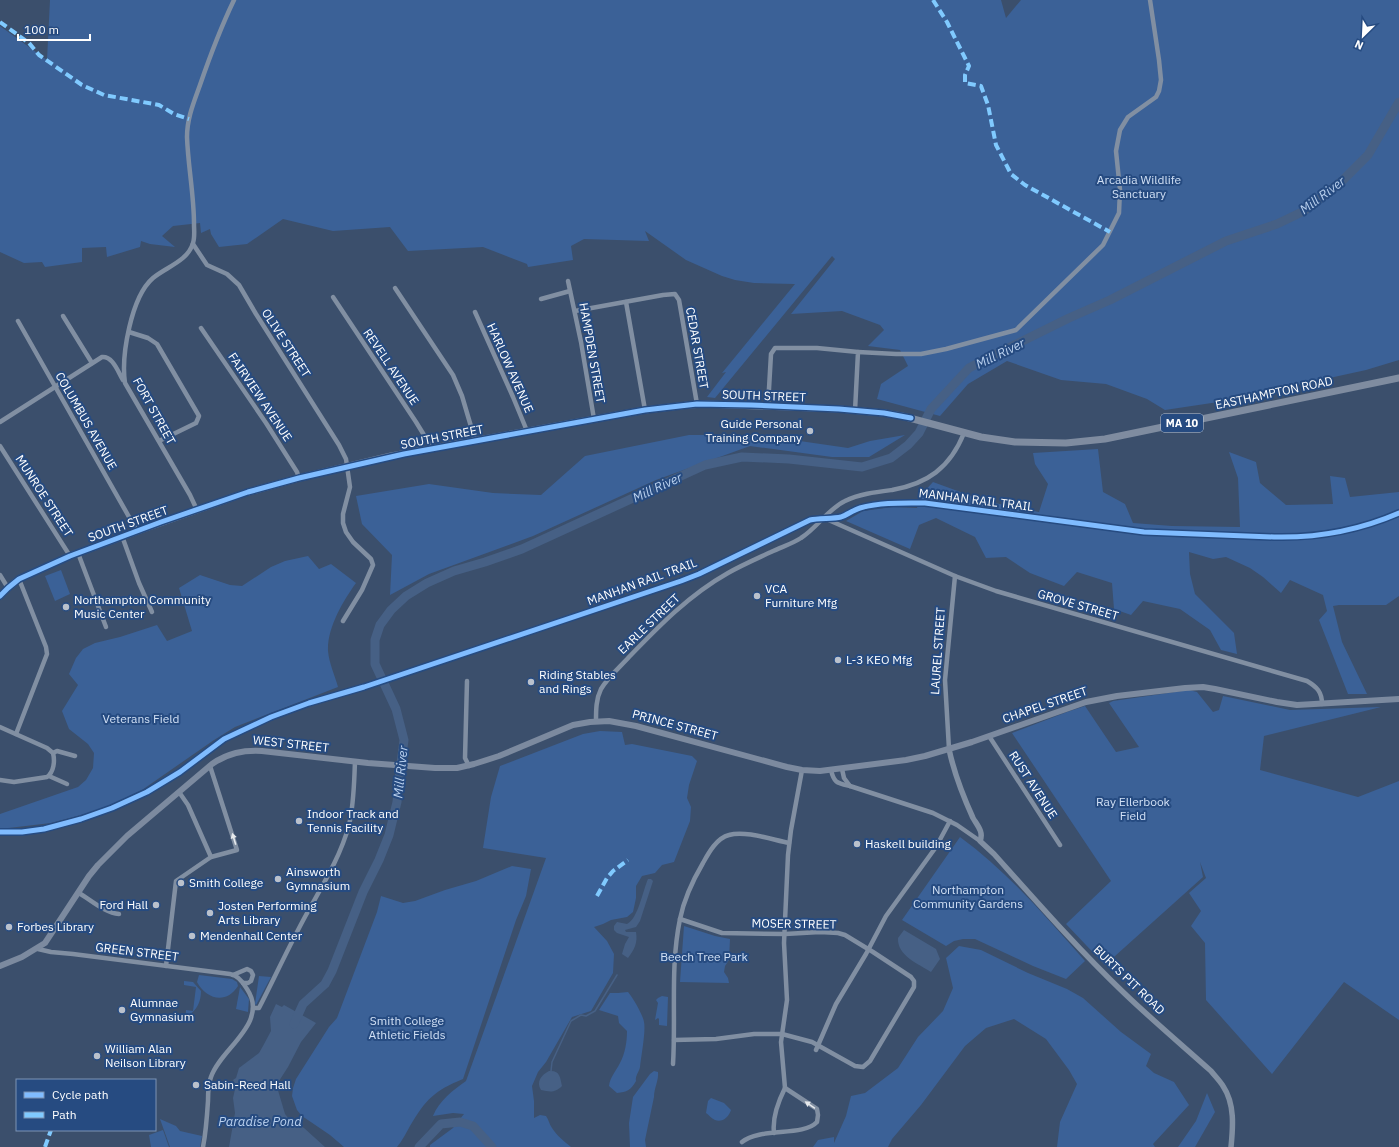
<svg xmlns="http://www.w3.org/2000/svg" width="1399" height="1147" font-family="'IBM Plex Sans',sans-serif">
<rect width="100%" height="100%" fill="#3b4f6c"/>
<g fill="#3b6197">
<path d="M50,0H1001L1006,18L1021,0H1399V360L1366,370L1225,401L1165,410L1147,399L1106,384L1061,380L1007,361L968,384L940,416L877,399L881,384L908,366L900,350L868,346L884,330L880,325L842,311L791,314L835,259L832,256L715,398L707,397L726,372L722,373L795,284L754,283L735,280L722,276L686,260L645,231L649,241L584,239L571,246L573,260L528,267L527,264L483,247L408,251L390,227L333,231L283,219L247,244L219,247L211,234L210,229L201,233L200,223L173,226L162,236L175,247L150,244L141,241L140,247L107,257L106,247L82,248V262L45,267L42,262L24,263L0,252V26L47,60Z"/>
<path d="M689,435H758L848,448L870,441L905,435L869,457H832L750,446L656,480L533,536L429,574L390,595L392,555L362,524L356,496L429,484L493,493L541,495L585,456Z"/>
<path d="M1098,449L1103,492L1125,504L1133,523L1172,526L1240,527L1238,478L1229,452L1256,462L1260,483L1286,505L1333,504L1330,476L1345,478L1350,497L1399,492V596L1386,605H1339L1333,606L1342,642L1367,694H1348L1319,620L1327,611L1323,595L1290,580L1281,593L1263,577L1250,568L1226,557L1213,559L1189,552L1190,574L1195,594L1234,633L1237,654L1221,650L1210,630L1180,609L1143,601L1131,615L1114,609L1112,583L1077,572L1064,586L1030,573L1006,557L986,558L975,537L936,518L919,525L910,549L846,521L863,511L893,507L917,508L920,496L933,482L985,501L1039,512L1048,484L1035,464L1033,453Z"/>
<path d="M308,556L319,569L331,564L356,583C343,601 327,628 328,651C329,663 335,676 338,687L235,727L214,740L142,790L113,804L96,811L51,823L0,829V814L78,787L86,780L93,768L94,753L88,744L69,729L62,711L78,685L69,674L76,658L83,649L95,643L120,637L157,625L167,641L192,631L179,588L200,575L230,585L242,586L271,567L285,561Z"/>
<path d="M61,570L70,594L55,601L45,576Z"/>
<path d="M1189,690L1197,692L1213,712L1219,710L1223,696L1290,710L1381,707L1264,736L1260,770L1358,797L1399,781V1020L1344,982L1272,1074L1206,1000L1205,943L1191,926L1201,911L1189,893L1206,878L1200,862L1203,877L1105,965L1066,924L1111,881L1012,733L1067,712L1085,706L1116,752L1139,747L1109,703L1113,701Z"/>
<path d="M600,731L622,732L625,745L632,744L692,756L697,761L689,785L687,798L691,807L690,821L674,862L662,865L655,873L642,876L636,886V898L633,912L627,917L611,920L603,924L594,927L607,941L614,954L613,973L591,1011L572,1017L546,1062L538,1072L532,1086L534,1101V1118L540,1115L546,1116C549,1120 549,1124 552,1128C557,1136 564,1141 571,1147H430V1145L453,1128L464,1114L453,1113L433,1116C439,1101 453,1090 466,1081L546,858L483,848L491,797L500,766L583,734Z"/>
<path d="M960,837C1008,872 1046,917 1085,961L1066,979L1033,966L975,939H963L954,941L946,946L902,920Z"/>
<path d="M512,866L531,869L526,896L516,920L463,1079C434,1091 426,1099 410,1126C406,1133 402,1141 397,1147H344L330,1135L302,1116L297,1110L292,1096L293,1088L296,1079L329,1027L337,1018L377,912L381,896L403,903L415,901L445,890L476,881Z"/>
<path d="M684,926L715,936L730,939L729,960L725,966L724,972L728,978L729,983L680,982Z"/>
<path d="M959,946L981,950L1028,973L1067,989L1083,998L1121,1032L1151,1054L1146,1066L1154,1073L1174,1082L1189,1105L1153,1144L1155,1147H1057L1060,1122L1077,1084L1069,1070L1046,1039L1014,1019L986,1028L965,1046L921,1105L892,1139L888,1147H813L818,1140L834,1137V1143L846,1116L851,1096L865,1093L898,1068L918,1037L943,1011L953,988L946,958Z"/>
<path d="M199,975L232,979L237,982L238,986C226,1005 206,999 197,982Z"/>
<path d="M259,976L271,977L256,1005L255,1004Z"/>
<path d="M184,981L193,982L201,991C201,1001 197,1011 188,1015H186V1010L193,1011L196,987L184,985Z"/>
<path d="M240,987L249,999L248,1012L236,1009Z"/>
<path d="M628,992C633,998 643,1015 644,1022C646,1031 641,1057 640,1067C639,1072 635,1076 636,1081C631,1090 627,1092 617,1093L609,1086C610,1077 616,1071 620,1063C625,1054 627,1042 627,1031L619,1023L618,1016L599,1010L610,993H618Z"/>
<path d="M662,996L668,997L667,1026L659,1025V1019L658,1018L655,1020L658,1003L656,1000L658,998Z"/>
<path d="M654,1071L658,1072C659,1080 654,1088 654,1097L645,1140L646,1147H630L629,1123L633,1097L650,1074Z"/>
<path d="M1207,1093L1215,1112L1195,1147H1178L1196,1121Z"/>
<path d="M711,1098L724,1103L731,1110C729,1117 722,1123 715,1120C712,1119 709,1115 706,1113L708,1101Z"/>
<path d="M160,1119L176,1126L180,1131L202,1136L200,1147H170Z"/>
<path d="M163,1130L169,1147H151L149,1135Z"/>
</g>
<g fill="#466085">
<path d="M648,879H651L653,881L640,921L636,927L625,930L626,932H636C638,943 634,950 628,958L622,954L625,944L629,937L617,933L614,930V926L617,922L627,924C638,919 643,890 648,879Z"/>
<path d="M904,930L936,949L940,959L931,972C919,964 897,956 898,938Z"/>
<path d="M276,1004L282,1007L284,1005L316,1023L301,1042L288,1067L279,1081L277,1087L285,1114L290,1120L304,1128L325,1147H229L235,1113L233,1098L236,1085L233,1080L236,1078L239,1068L259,1053L263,1046L271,1031L270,1017Z"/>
<path d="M549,1071C560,1070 560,1077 562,1086C555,1093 550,1092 541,1090C536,1082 541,1075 549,1071Z"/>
</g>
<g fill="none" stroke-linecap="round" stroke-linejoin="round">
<path stroke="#466085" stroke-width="1.5" d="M551,1071L552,1062L571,1021L581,1015L586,1016L595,1011L617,975"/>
<g stroke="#466085" stroke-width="9">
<path d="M294,1024L303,1004L325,984L332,971L363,892L379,860L389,835L397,802L399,779L404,740L396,709L375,664V640L380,625L391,610L406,596L427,583L454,571L485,562L522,549L705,465L742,457L789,459L862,467L891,458L908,445L919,433L931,409L969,368L992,356L1069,318L1110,300L1226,241L1277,224L1304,211L1343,180L1368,155L1399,102"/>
<path d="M419,1147L441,1124L460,1122L473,1126L492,1147"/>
</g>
<g stroke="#818fa2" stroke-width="4.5">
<path d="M193,244L207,265L227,274L239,285L256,314L339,445L346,459L350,487L343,514V523L346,532L353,542L371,559L373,565L362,590L343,621"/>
<path d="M568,281L581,342L594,419"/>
<path d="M395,288L453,375L462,396L475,440"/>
<path d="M333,297L416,422L432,448"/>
<path d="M541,299L570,291"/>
<path d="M626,302L645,410"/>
<path d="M575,311L663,295L675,294L679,300L697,404"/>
<path d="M475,312L513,397L527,431"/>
<path d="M63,316L92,363"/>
<path d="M18,321L137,531"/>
<path d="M201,328L266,423L297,472L299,478"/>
<path d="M129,332L148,338L157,344L199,416L196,423L159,441"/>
<path d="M858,352L896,354H921L946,349L1016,330L1103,245L1119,213L1120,190L1116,151L1120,130L1128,117L1156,97L1159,91L1161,80L1159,60L1150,0"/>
<path d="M768,406L771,354L775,348H817L858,352L855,411"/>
<path d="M0,422L102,357C113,356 118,372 123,380"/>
<path d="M0,446L70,556"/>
<path d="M197,510L190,495L125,383C121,356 131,297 153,278C166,267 188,261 193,243C195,237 194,230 194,224C194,195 188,166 187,137C187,118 194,102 200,85C210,56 221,27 234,0"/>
<path d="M824,518L955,576L996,591L1307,681C1317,687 1322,692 1322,704"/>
<path d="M122,536L139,583L152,612"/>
<path d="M78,553L106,627"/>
<path d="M0,575L8,588"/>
<path d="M467,681L465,758L469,766"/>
<path d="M596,721C596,710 596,699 601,689C608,677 620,667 629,657C659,626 689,595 728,573C742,565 756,559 771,552C781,547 792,544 801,538C817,528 828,509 845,501C859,494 876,492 892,490C927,484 950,468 964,433"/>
<path d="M0,727L47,748L53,753L57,751L75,756"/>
<path d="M16,734L47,654L46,647L19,579"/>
<path d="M989,736L1060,845"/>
<path d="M949,749L945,680L955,576"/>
<path d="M842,769L844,778L850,786"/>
<path d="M831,770C834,783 837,783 850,786L933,813L957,825L980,841"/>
<path d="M49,776L67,784"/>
<path d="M0,780L14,782L47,777C54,772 55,761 53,753"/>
<path d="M179,792L188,805L211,857"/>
<path d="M79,893C91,900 105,913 119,914"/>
<path d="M38,949L51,952L73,954L230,974C238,975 243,982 247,989C270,1023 220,1049 211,1077C208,1084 208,1093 208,1101C207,1117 206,1132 203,1147"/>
<path d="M166,966L176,881L211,857L237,850L210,766"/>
<path d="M233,975L247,969L251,971L253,975L251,981L248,983H243"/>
<path d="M253,1008H259C275,977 289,946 306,915C322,886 340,858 349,825C354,804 354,783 355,762"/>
<path d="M674,1040L716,1039L754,1034H782L812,1042L855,1066L863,1067L870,1061L914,987V981L911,977L873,952L845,935L838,933L820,932L785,934L722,933L680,919"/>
<path d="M816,1050L836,1004L866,954L886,916L936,847L950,821"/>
<path d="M673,1064C676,1016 670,967 680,919C684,899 693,880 703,863C709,852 717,838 729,835C745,830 773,840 789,843"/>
<path d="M785,1088L781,1042L787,1000L784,943L788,855L791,830L802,770"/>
<path d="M742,1142C760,1127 803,1137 817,1122L818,1115L817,1109L785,1088C778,1102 772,1117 774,1133"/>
</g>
<path stroke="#818fa2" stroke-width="5.5" d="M949,749C954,773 963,796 973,818C977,825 984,832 980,841L994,854C1036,901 1078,949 1123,992C1151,1019 1182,1045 1211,1071C1215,1076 1220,1081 1223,1086C1235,1104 1233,1127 1231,1147"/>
<path stroke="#7c8a9f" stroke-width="6" d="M0,966L22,957L45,943L89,876L98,865L127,836L212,764C228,753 243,750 262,751L368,763L435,768H457L474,764L499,756L573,725L590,722L609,721L636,726L787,767L802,770L820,771L906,760L925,756L972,742L1086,702L1117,696L1185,688L1203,687L1215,689L1277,702L1297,705L1399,699"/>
<path stroke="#7f8ca0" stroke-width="7" d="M0,596L8,588L19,579L70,556L143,529L245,493L299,478L391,456L461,443L645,410L688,405L706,404L839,409L884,413L902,416L981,437L1015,442L1066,443L1105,439L1399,378"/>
<g stroke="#80caff" stroke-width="4" stroke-dasharray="8 4" stroke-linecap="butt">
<path d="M933,0L947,22L969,66L965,75V83L981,86L988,105L996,145L1011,174L1025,185L1110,232"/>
<path d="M0,22L29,43L39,55L82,85L104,95L159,105L174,114L189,119"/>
<path d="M597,896L607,878L613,871L628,860"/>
<path d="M45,1147L51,1130"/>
</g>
<defs>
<g id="cycleway">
<path d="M0,596L8,588L19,579L70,556L161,522L248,492L299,478L404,454L645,410L697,404L751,405L839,409L884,413L911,418"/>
<path d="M0,832H22L44,829L81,819L112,808L147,792L180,772L224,739L271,717L309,703L364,687L681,581L699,574L810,520C819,518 833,519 841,517C847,515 853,510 860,508C881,502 903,503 925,503L1144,532L1274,537C1316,538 1360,530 1399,513"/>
</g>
</defs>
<use href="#cycleway" stroke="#264b81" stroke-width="8"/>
<use href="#cycleway" stroke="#80bcff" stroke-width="5"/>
</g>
<defs><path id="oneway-solid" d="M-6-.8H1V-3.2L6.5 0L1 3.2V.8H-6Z"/></defs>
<g fill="#e6e9ec">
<use href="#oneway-solid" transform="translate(234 839) rotate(-107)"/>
<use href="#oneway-solid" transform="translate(810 1105) rotate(-146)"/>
</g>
<g fill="#bac1cc" stroke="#264b81" stroke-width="1.5">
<circle cx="810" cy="431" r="4"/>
<circle cx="757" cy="596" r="4"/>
<circle cx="66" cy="607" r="4"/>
<circle cx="838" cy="660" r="4"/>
<circle cx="531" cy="682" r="4"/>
<circle cx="299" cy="821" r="4"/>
<circle cx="857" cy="844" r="4"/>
<circle cx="278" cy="879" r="4"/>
<circle cx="181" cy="883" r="4"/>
<circle cx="156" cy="905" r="4"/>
<circle cx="210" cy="913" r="4"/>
<circle cx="9" cy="927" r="4"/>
<circle cx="192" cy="936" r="4"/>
<circle cx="122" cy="1010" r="4"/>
<circle cx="97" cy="1056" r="4"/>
<circle cx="196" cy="1085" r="4"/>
</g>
<g text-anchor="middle" stroke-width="4" stroke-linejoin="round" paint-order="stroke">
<rect fill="#264b81" stroke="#bec9d9" stroke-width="1" x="1161" y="414" width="42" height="18" rx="3"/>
<g font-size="11" font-weight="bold" fill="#fff">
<text x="1182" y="427">MA 10</text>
</g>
<g font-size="12" fill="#d1e0f5" stroke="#264b81">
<text x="1139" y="184">Arcadia Wildlife<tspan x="1139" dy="14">Sanctuary</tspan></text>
<text x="141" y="723">Veterans Field</text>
<text x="1133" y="806">Ray Ellerbook<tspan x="1133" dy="14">Field</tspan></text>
<text x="968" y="894">Northampton<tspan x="968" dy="14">Community Gardens</tspan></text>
<text x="704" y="961">Beech Tree Park</text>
<text x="407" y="1025">Smith College<tspan x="407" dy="14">Athletic Fields</tspan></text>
</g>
<g font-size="12" fill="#fff" stroke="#264b81">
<text transform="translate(286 343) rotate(57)" y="4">OLIVE STREET</text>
<text transform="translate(697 348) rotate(80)" y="4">CEDAR STREET</text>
<text transform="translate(592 353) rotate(80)" y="4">HAMPDEN STREET</text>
<text transform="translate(391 367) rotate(56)" y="4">REVELL AVENUE</text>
<text transform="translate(510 368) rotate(66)" y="4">HARLOW AVENUE</text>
<text transform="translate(1274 393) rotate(-12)" y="4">EASTHAMPTON ROAD</text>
<text transform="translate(764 396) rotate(2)" y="4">SOUTH STREET</text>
<text transform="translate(260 397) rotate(56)" y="4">FAIRVIEW AVENUE</text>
<text transform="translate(154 411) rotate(61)" y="4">FORT STREET</text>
<text transform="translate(86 421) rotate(60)" y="4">COLUMBUS AVENUE</text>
<text transform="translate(442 437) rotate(-11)" y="4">SOUTH STREET</text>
<text transform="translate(44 496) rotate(57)" y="4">MUNROE STREET</text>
<text transform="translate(976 500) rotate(7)" y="4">MANHAN RAIL TRAIL</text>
<text transform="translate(128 524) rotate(-20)" y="4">SOUTH STREET</text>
<text transform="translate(642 582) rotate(-20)" y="4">MANHAN RAIL TRAIL</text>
<text transform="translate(1078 605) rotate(16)" y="4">GROVE STREET</text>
<text transform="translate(649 624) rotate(-44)" y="4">EARLE STREET</text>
<text transform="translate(938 651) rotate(-86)" y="4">LAUREL STREET</text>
<text transform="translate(1045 705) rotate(-19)" y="4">CHAPEL STREET</text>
<text transform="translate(675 725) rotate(15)" y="4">PRINCE STREET</text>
<text transform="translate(291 744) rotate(6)" y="4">WEST STREET</text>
<text transform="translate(1033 785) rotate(57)" y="4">RUST AVENUE</text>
<text transform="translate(794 924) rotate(1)" y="4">MOSER STREET</text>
<text transform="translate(137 952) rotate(7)" y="4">GREEN STREET</text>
<text transform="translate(1129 980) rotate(44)" y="4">BURTS PIT ROAD</text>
</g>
<g font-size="12" fill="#fff" stroke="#264b81" text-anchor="start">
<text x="802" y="428" text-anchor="end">Guide Personal<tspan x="802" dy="14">Training Company</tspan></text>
<text x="765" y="593">VCA<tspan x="765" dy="14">Furniture Mfg</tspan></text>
<text x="74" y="604">Northampton Community<tspan x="74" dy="14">Music Center</tspan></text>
<text x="846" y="664">L-3 KEO Mfg</text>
<text x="539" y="679">Riding Stables<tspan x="539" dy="14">and Rings</tspan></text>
<text x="307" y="818">Indoor Track and<tspan x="307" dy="14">Tennis Facility</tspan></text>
<text x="865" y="848">Haskell building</text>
<text x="286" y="876">Ainsworth<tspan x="286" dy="14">Gymnasium</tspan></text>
<text x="189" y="887">Smith College</text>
<text x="148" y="909" text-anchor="end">Ford Hall</text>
<text x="218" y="910">Josten Performing<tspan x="218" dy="14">Arts Library</tspan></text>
<text x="17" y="931">Forbes Library</text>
<text x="200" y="940">Mendenhall Center</text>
<text x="130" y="1007">Alumnae<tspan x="130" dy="14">Gymnasium</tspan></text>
<text x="105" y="1053">William Alan<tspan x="105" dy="14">Neilson Library</tspan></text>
<text x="204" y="1089">Sabin-Reed Hall</text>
</g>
<g font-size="13" font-style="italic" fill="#b9d0ee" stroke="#264b81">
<text transform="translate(1322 195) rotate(-37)" y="5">Mill River</text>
<text transform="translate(1000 353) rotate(-26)" y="5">Mill River</text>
<text transform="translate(657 487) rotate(-25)" y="5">Mill River</text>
<text transform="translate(400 772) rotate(-84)" y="5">Mill River</text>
<text x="260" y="1126">Paradise Pond</text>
</g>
</g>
<rect x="16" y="1079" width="140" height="52" fill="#264b81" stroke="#7d93b3"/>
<rect x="24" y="1092" width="20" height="6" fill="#80bcff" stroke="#7d93b3"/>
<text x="52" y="1099" font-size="12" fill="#ffffff">Cycle path</text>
<rect x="24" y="1112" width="20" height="6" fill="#80caff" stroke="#7d93b3"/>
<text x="52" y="1119" font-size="12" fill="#ffffff">Path</text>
<g transform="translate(1363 36) rotate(204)" stroke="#264b81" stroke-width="3" paint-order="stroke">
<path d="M0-3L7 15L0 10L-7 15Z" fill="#ffffff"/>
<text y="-6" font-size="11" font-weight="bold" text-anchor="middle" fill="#ffffff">N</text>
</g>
<path d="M18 34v6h72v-6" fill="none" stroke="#ffffff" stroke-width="2"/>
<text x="24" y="34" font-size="12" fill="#ffffff" stroke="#264b81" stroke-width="3" paint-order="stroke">100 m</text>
</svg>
